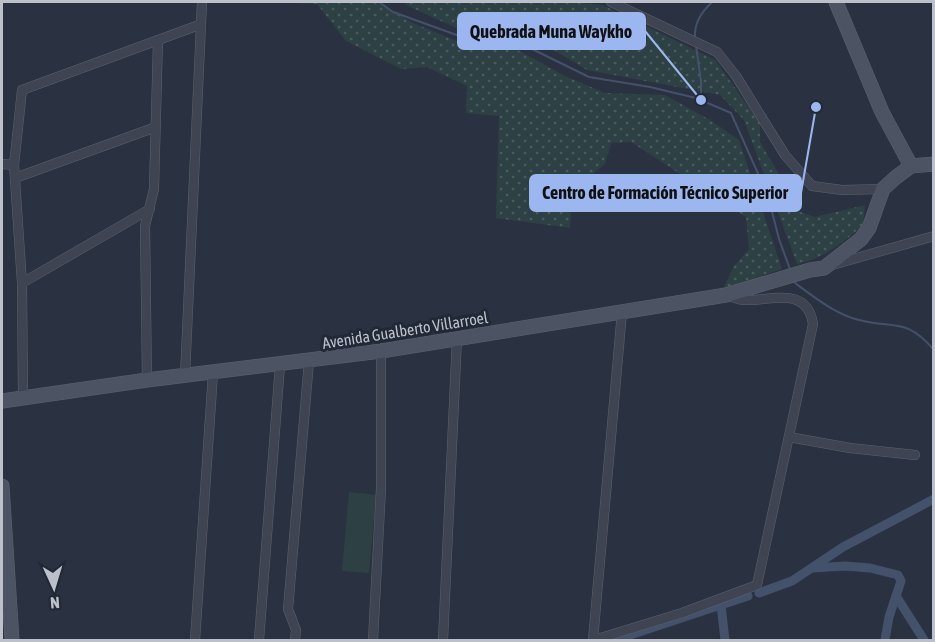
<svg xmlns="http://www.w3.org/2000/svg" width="935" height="642" font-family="'Asap Condensed',sans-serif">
<defs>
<pattern id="grass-dots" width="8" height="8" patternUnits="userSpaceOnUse" patternTransform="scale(1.5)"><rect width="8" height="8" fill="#2d4043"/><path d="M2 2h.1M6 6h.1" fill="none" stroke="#4a5a5d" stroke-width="1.8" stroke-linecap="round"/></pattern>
</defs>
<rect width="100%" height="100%" fill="#2a3241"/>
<g fill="url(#grass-dots)">
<path d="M284,2H376L413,23L476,49L514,48L565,76L605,93L665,95L710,120L739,140L782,269L723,289L734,266L749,249L746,217L631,142L611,143L605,164L572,191L570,228L496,218L499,116L466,113L467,86L427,67L401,69L346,41L317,4Z"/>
<path d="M403,2H574L603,5L715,60L760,123V142L790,193L792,209L815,217L865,205L863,225C844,242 823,259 797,264L744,120L720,95L587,70L547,46L467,33L408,6Z"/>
</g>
<path fill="#2d4043" d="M349,492L376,495L369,573L342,571Z"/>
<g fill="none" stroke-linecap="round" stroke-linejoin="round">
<g stroke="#43516a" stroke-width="2">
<path d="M379,2L393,12L476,42L530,48L589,77L650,87L696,98L731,113L768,196L779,239L791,272"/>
<path d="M695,38C694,22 702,12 712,2"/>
<path d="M696,46L701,81V100"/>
<path d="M794,280L795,283C814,297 835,314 859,320C894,329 906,317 934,350"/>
</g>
<g stroke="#43516a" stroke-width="9">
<path d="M813,568L845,566L870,568L898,575L901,581L889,617L885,640"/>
<path d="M759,593L792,581L843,547L934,499"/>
<path d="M896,596L924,640"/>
<path d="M721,605L725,640"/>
<path d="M615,640L748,596"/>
</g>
<defs>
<g id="street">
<path d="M611,2L717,52L736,76L785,155L812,186L842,190L883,189"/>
<path d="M2,164L14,165"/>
<path d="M15,178L156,127"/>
<path d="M832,265L934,236"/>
<path d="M22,283L150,209"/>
<path d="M185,376L202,2"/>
<path d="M147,380L145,226L154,189L158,40"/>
<path d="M23,397L22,283L14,165L22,90L199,25"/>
<path d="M789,437L850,448L915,455"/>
<path d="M195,640L213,373"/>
<path d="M259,640L280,365"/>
<path d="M295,640L296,630L288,609L309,361"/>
<path d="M373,640L381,488V351"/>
<path d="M443,640L457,338"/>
<path d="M593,640L622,312"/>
<path d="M594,640L682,613L757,585L813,324C807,284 768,302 742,300C738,299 733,297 728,296"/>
</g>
<g id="secondary">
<path d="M836,2L882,112L911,166"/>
<path d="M2,401L147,380L381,351L726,295L810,270L824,268L861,239L869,228L883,189L895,178L911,166L934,164"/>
<path d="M2,486L12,640"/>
</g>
</defs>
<use href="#street" stroke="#5c626e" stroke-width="10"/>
<use href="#secondary" stroke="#5c626e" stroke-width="15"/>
<use href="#street" stroke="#3e4451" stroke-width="9"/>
<use href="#secondary" stroke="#4c5363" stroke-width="14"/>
</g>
<g text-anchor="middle" stroke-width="6" stroke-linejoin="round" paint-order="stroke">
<g font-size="16" fill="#bbc0cb" stroke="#222936">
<text transform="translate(405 330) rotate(-9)" y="6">Avenida Gualberto Villarroel</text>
</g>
</g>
<path fill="none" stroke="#9cb7ef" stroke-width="2" d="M701 100L645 31M816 107L801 193"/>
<g fill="#9cb7ef" stroke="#222936" stroke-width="2">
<circle cx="701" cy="100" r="6"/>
<circle cx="816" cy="107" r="6"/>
</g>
<g fill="#9cb7ef" stroke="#9cb7ef" stroke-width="2">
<rect x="458" y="13" width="187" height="36" rx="6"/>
<rect x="530" y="175" width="271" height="36" rx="6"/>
</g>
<g font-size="18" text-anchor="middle" font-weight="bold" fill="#111">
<text x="551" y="38">Quebrada Muna Waykho</text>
<text x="665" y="199">Centro de Formación Técnico Superior</text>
</g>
<rect width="935" height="642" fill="none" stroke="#bbc0cb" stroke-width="6"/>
<g transform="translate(54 588) rotate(176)" stroke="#222936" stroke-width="4.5" paint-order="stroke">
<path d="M0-4.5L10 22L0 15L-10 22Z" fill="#bbc0cb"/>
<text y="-9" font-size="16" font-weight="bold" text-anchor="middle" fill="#bbc0cb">N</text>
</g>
</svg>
